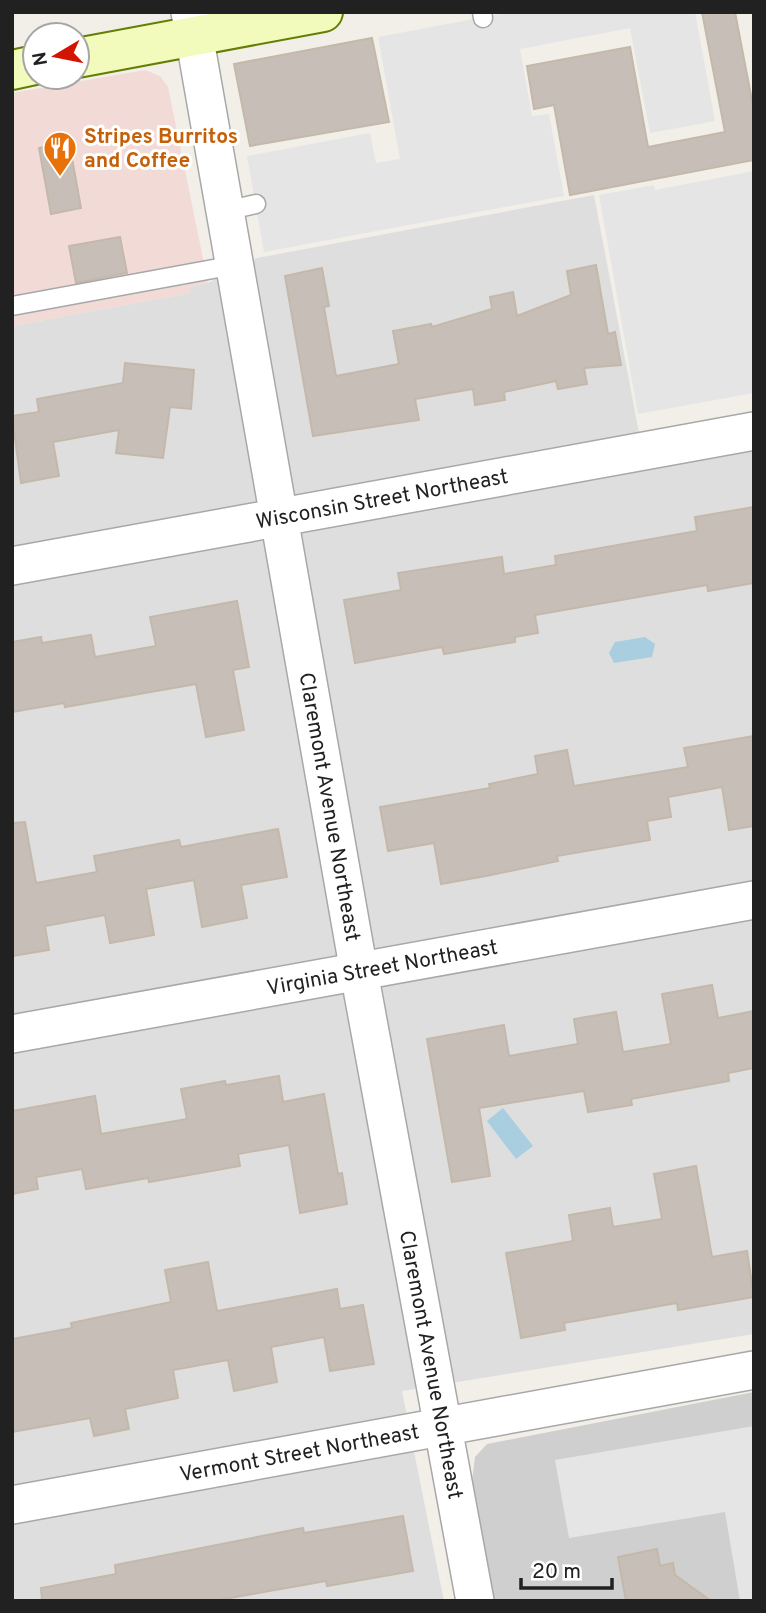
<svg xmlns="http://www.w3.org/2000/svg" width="766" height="1613" font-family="Overpass,sans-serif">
<rect width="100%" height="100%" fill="#f2efe8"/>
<path fill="#dfdede" d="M594,195L646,470L754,451V1334L402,1391L444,1601H12V326L190,293L188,287L208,283L257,258Z"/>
<path fill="#f2dbd7" d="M145,70L160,76L168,87L208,283L189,287L190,293L12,326V93Z"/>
<path fill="#cfcfcf" d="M754,1392V1601H494L472,1481L475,1457L487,1444Z"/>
<g fill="#e5e5e5">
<path d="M512,12H695L715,121L650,133L630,28L520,49L532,116L549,114L564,196L264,252L247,156L370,133L376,163L400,159L378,37Z"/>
<path d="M754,171V393L638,414L599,195L654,185L655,190Z"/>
<path d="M754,1426V1601H740L725,1512L569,1538L555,1460Z"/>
</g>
<g fill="#a8cedf">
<path d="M645,637L655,644L652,657L614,663L609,653L615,642Z"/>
<path d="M503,1108L533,1146L516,1159L487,1121Z"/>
</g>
<g fill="#c7bfb7" stroke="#c4b8aa" stroke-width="2">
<path d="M702,12H735L754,111V160L570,195L554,105L534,109L527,66L630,47L648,147L725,132Z"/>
<path d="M372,38L389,122L250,146L234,64Z"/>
<path d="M69,142L81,208L51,214L39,148Z"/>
<path d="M120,237L127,273L76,283L69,246Z"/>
<path d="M596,265L608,334L615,332L621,365L584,368L587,384L558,389L556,381L504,392L505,400L475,405L473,389L415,399L419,420L313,436L285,276L322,268L329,306L324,307L336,376L399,364L393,331L431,324L432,327L492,309L490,297L513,292L517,316L571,295L567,271Z"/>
<path d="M125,363L194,370L191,409L170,407L163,458L116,453L119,430L53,442L59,476L21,483L12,416L39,412L37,399L123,383Z"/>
<path d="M754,507V583L708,591L707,585L535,615L538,633L515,637V642L444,654L442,647L355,663L344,600L401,590L398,573L502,557L504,574L556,565L555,556L697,531L695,517Z"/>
<path d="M237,601L249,667L233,670L244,730L206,737L196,684L65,707L64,703L12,712V642L41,637L42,643L91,635L95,657L156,646L150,617Z"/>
<path d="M754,736V826L729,830L722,787L668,797L671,817L647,821L650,840L557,856L558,861L486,876L441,884L434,843L388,851L380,807L490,788L489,784L538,774L535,756L567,750L574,786L688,767L684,748Z"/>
<path d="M25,822L36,883L97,872L94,856L179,840L181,847L278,829L287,877L241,885L247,918L202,927L194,880L146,889L154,935L110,943L105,915L45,926L49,950L12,956V823Z"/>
<path d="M712,985L718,1018L754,1011V1068L728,1073L729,1081L631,1099L632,1105L588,1112L584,1091L479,1108L490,1176L452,1182L427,1039L504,1025L509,1056L578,1044L574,1019L616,1012L623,1052L671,1044L662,994Z"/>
<path d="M279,1076L283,1102L324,1094L338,1174L342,1173L347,1204L300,1213L289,1145L238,1154L240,1166L149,1182L148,1178L86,1189L82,1169L36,1177L38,1189L12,1194V1111L95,1096L101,1134L187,1119L181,1089L225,1081L226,1085Z"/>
<path d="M696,1166L712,1257L747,1251L754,1297L678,1310L677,1303L564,1323L565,1330L521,1338L506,1253L573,1241L569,1215L610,1208L613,1227L662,1219L654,1174Z"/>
<path d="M208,1262L217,1311L337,1289L340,1309L363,1305L374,1364L330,1371L324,1337L271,1347L277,1382L234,1391L228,1360L173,1370L178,1398L125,1409L129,1429L94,1436L90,1418L12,1432V1339L72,1328L71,1323L171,1302L165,1270Z"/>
<path d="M403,1516L413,1571L327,1586L326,1581L213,1601H42L41,1588L116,1574L115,1565L303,1528L304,1533Z"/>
<path d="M657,1549L660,1566L673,1563L675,1575L711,1601H626L618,1557Z"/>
</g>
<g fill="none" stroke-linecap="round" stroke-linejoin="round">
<defs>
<g id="lane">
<path d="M482,12L483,18"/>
<path d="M225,211L256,204"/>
<path d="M12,306L235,265"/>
</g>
<g id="street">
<path id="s1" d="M190,12L359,972L475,1601"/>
<path id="s2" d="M12,566L754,431"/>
<path id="s3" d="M12,1034L754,900"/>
<path id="s4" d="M12,1505L754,1370"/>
</g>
<g id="secondary">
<path d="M77,58L323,12"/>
<path d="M12,70L35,65"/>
</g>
</defs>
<use href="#lane" stroke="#a8a8a8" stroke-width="21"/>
<use href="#street" stroke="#a8a8a8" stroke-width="40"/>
<use href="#secondary" stroke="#647e03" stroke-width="42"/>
<use href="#lane" stroke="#fff" stroke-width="18"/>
<use href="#street" stroke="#fff" stroke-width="37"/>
<use href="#secondary" stroke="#f2fbbc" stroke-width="38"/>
</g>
<defs>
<symbol id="restaurant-pin" viewBox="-11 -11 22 30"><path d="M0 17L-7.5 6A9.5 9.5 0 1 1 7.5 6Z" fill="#e8710a" stroke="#fff"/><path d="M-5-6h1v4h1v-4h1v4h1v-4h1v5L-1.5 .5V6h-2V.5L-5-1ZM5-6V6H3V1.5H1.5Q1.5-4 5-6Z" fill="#fff"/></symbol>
</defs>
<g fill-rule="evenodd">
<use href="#restaurant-pin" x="41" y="129" width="38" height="52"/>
</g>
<g text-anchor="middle" stroke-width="6" stroke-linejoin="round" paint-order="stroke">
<g font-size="21" font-weight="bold" fill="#c56008" stroke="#fff" text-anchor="start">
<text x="84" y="143">Stripes Burritos<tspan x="84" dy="24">and Coffee</tspan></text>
</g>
<g font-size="21" fill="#212121" stroke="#fff">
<text dy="7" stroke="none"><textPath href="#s2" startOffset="376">Wisconsin Street Northeast</textPath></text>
<text dy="7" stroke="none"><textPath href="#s1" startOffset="807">Claremont Avenue Northeast</textPath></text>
<text dy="7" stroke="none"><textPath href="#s3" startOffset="376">Virginia Street Northeast</textPath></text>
<text dy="7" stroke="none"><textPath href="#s1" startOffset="1374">Claremont Avenue Northeast</textPath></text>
<text dy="7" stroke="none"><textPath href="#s4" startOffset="292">Vermont Street Northeast</textPath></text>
</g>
</g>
<rect width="766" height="1613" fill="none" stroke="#212121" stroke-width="28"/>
<g transform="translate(56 56) rotate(260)"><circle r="33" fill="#ffffff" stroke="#a6a6a6" stroke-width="2"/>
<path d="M0-5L12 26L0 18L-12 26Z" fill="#d21400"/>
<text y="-10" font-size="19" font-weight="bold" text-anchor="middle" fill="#212121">N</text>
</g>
<path d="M521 1578v10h91v-10" fill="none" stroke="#212121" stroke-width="3.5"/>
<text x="532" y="1578" font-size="21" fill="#212121" stroke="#ffffff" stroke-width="5" paint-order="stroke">20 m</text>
</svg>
